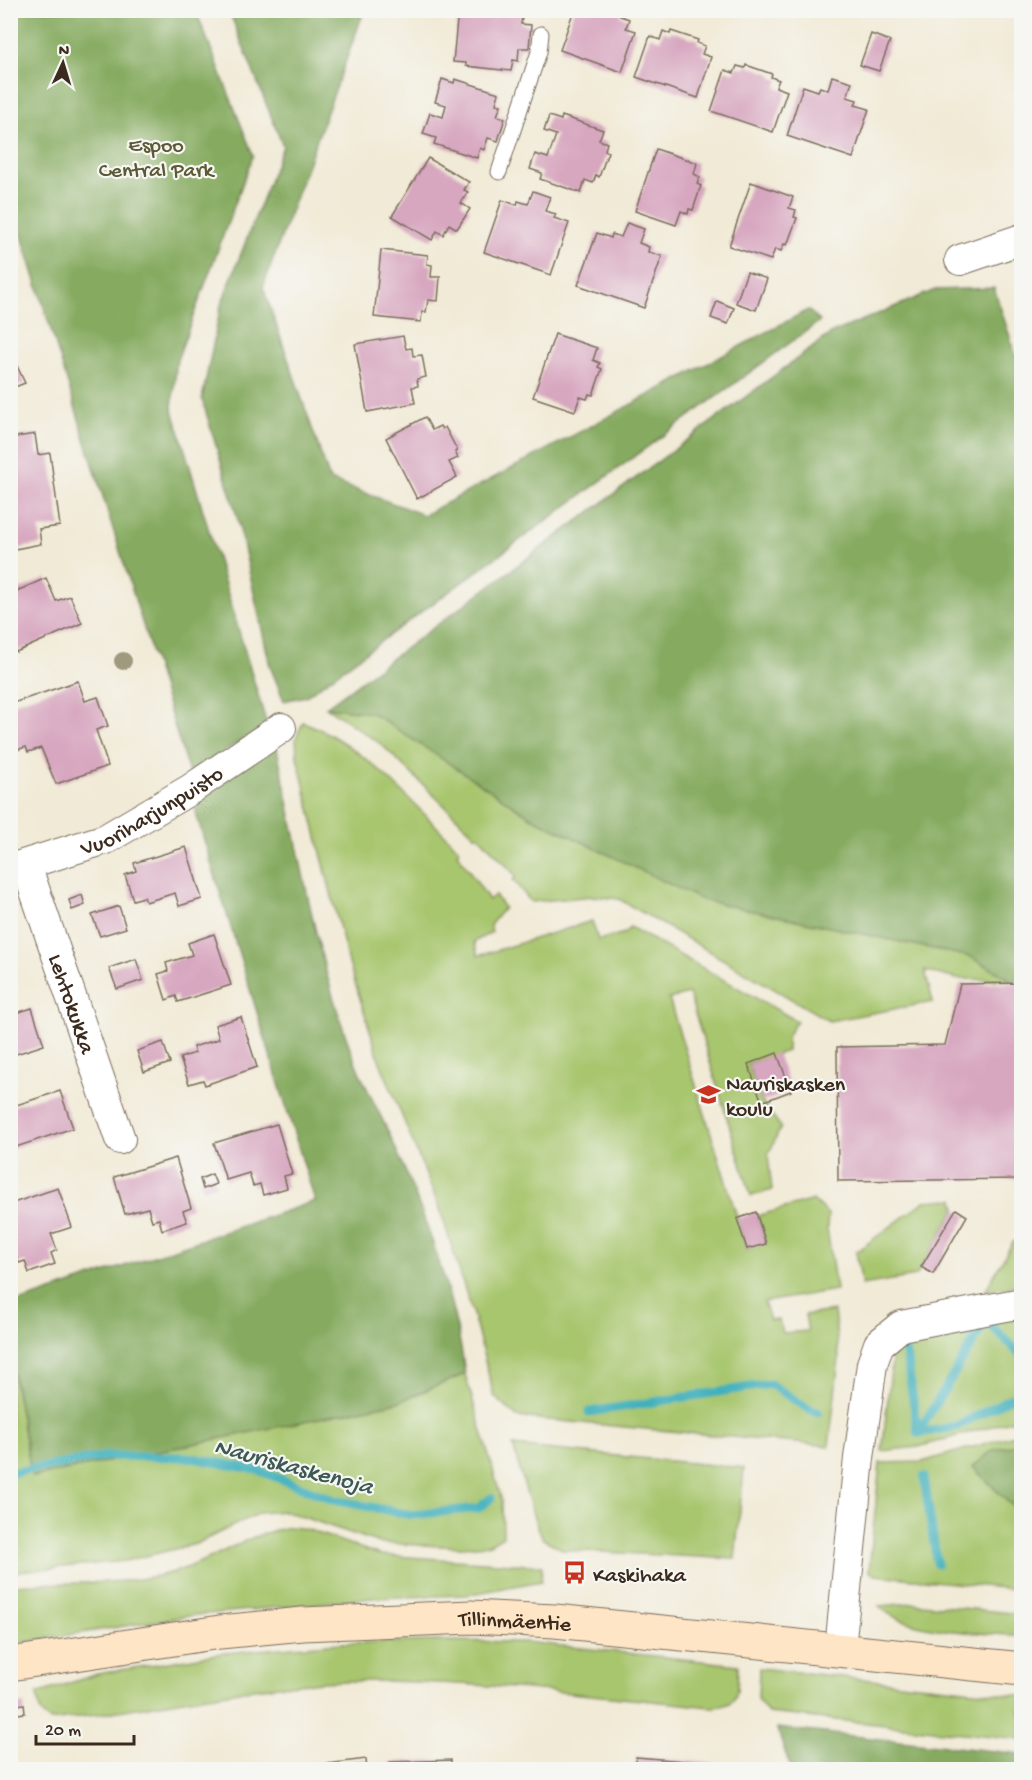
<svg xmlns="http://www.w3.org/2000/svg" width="1032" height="1780" font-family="'Gochi Hand',sans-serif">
<rect width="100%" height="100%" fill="#f6f6f2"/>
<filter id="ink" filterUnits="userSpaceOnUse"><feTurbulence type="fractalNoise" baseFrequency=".0167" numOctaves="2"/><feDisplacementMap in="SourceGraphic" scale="12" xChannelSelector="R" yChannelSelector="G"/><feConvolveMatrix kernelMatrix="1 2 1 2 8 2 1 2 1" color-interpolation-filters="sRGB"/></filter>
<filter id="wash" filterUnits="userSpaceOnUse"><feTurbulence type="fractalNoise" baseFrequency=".008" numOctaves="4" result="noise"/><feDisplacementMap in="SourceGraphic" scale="24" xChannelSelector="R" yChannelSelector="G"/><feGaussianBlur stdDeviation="1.35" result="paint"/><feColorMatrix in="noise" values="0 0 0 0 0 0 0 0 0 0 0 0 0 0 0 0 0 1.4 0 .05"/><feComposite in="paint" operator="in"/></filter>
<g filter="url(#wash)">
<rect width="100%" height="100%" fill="#f1ead6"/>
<g fill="#a8c66e" stroke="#727846" stroke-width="1.5">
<path d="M326,707L372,712L531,817L971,957L1011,980L957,979L925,971L933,1002L829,1021L619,899L594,896L531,902L513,880L516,876L478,835L476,836L382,745Z"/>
<path d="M303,722C366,745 413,805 460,850L457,853L489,900L495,895L504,908L490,925L492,932L474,942L478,956L592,921L598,940L625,933L630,927L797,1021L787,1036V1051L748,1064L762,1102L781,1127L768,1155L772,1190L751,1196L689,994L669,999L747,1249L766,1243L757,1216L813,1200L828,1214L827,1228L836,1290L764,1302L770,1320H779L782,1333L808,1331L805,1315L834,1311L839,1358L829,1446L517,1417L494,1396L474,1318L440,1209L380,1062L347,957L297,757L296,738Z"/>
<path d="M954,1199L956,1209L916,1276L862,1285L856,1252L925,1201Z"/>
<path d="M1021,1241V1285L985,1291L1013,1242Z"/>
<path d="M1021,1315V1418L918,1447L882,1451L893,1352L898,1342Z"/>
<path d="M10,1362L32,1476L398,1402L465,1374L502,1501L503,1536L488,1545L462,1547L380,1543L285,1511L259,1513L196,1544L125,1561L11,1572Z"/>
<path d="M1021,1433V1444L993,1450L973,1467L1008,1502L1021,1512V1590L875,1575L869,1571L880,1463L922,1462Z"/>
<path d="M513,1446L744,1468L735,1559L564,1550L543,1539L533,1515Z"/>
<path d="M293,1527L309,1530L380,1555L542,1566L541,1581L466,1595L373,1598L187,1616L11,1644V1585C65,1581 121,1587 174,1572C216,1560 248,1532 293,1527Z"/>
<path d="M912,1603L1021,1614V1636C982,1632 908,1635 879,1606Z"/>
<path d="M440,1641L525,1642L738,1665C736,1692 743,1706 710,1707C590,1695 469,1680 348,1681C248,1683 150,1709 51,1721C39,1717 39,1706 37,1694L97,1674L223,1653L341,1643Z"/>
<path d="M759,1668L1021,1696V1739L768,1713L758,1700Z"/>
</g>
<g fill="#86ab61" stroke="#606a40" stroke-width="1.5">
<path d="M11,11H196L253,155L177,360L172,407L267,725L189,773L11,201Z"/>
<path d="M229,11H364L263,287L330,480L424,515L808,310L820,321L306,696L284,701L270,666L237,516L202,399L221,305L283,146Z"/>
<path d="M994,288L1022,374L1021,980H1011L971,957L702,900L531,817L372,713L326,707L832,333L935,290Z"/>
<path d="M276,744C299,849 317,967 357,1066C367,1091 381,1115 392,1140C424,1212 455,1296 465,1374L398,1402L32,1477L11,1362L10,1305L315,1201L197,817L194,796Z"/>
<path d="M1021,1444H1022L1021,1512L1008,1502L973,1467L993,1450Z"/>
<path d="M777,1728L1021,1754V1769H791Z"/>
</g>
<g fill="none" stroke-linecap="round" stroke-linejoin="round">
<g stroke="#41b0bc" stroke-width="9">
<path d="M905,1346L918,1433"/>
<path d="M589,1412L770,1384L809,1409L818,1412"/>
<path d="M918,1433L986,1321L1022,1356"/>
<path d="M918,1433L955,1427L1022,1392"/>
<path d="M10,1473L108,1456L187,1457L258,1470L334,1500L412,1515L479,1508L491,1498"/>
<path d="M924,1477L937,1564"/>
</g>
</g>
<g id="blocks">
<g fill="#d7a6bf">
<path d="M458,10L523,12L521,24L531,25L529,48H519L518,61L513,60L511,71L466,66V63L453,62Z"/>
<path d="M574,10H616L621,13L620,16L629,19L626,28L636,31L622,72L560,50Z"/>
<path d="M1005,10H1021V11L1006,16Z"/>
<path d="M663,31L670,34L671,31L698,40L697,43L705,46L702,54L711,57L698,98L636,77L650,36L660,40Z"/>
<path d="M871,34L890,41L879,71L860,65Z"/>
<path d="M746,65L772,74L771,77L779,80L776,87L787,91L773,132L711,111L725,70L734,73L737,66L745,68Z"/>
<path d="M832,76L852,82L847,97L857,100L855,105L869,109L853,158L787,136L803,86L818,91L820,87L828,90Z"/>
<path d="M442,79L454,83L455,79L499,93L496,104L501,105L497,116L505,118L498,141L488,138L484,150L480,148L477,158L434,144L436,138L423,134L430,113L443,117L446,105L435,102Z"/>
<path d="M549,116L561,120L562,116L603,130L599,140L607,143L605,150L608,152L599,177L596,175L593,183L585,180L581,193L540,179L542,173L530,169L535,154L548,158L556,135L544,131Z"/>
<path d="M656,149L697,163L694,174L700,177L697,184L701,186L693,210L689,209L688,214L681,211L676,225L635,211Z"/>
<path d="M428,158L469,182L464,190L468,192L461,203L470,209L457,229L449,224L443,235L437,231L432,240L392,216Z"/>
<path d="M751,182L793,197L789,208L796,210L794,217L797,218L787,245L784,244L781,251L775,249L771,260L729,246Z"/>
<path d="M533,191L550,197L545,211L556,214L554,218L569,223L551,275L484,252L502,200L517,205L518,201L528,204Z"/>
<path d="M627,223L644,229L639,243L649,247L648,252L662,256L644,308L578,285L597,233L611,238L612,234L621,237Z"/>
<path d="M381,250L428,255L427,264L432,265L431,277H440L438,301L428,300L426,312H422L421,322L374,317Z"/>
<path d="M747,272L767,279L756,310L736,303Z"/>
<path d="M717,301L734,308L728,324L711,318Z"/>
<path d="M555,334L597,348L593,360L600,363L598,367L602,369L593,395L589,394L587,399L580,397L575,411L533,397Z"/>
<path d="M403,336L406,349L412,348L413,356L422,355L426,377L417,379L418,386L412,387L415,403L367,412L355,344Z"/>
<path d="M10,351L25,383L10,389Z"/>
<path d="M425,417L432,430L440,426L442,429L445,427L457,450L455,452L458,458L449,462L457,477L417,499L386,438Z"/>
<path d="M35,434L38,455L50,453L60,526L39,529L41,544L15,549L10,518V438Z"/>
<path d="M46,578L56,601L70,596L82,623L16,652L10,641V594Z"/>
<path d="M78,681L85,701L98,697L108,726L96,730L108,766L56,784L41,748L28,752L26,747L10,752V704Z"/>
<path d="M186,847L202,899L179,906L175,893L146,902L144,897L133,900L125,875L136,871L134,863Z"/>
<path d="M82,895L85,905L72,910L69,900Z"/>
<path d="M119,906L126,928L100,936L92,915Z"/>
<path d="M214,934L231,985L178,1002L176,996L166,1000L158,974L168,971L166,963L192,955L188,943Z"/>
<path d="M10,937L15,950L10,951Z"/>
<path d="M136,959L143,980L117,989L109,968Z"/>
<path d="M1022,983V1179L838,1181L837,1047L945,1045L960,984Z"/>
<path d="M32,1008L44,1045L10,1056V1015Z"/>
<path d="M241,1017L257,1067L205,1085L203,1080L189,1084L180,1058L195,1053L193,1047L219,1039L215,1025Z"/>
<path d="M163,1042L170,1063L144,1072L137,1051Z"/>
<path d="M777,1053L791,1091L762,1102L748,1064Z"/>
<path d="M60,1091L73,1128L10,1149V1107Z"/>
<path d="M277,1124L292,1174L284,1176L287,1188L263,1195L260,1184L253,1186L249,1173L226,1180L214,1143Z"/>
<path d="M176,1158L191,1208L183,1211L187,1222L162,1230L159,1219L152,1221L148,1208L125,1214L114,1177Z"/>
<path d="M212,1174L216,1184L203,1189L200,1179Z"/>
<path d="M58,1188L72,1227L51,1234L57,1250L51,1253L55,1264L29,1273L25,1261L19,1263L10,1238V1204Z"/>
<path d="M956,1209L967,1216L933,1274L921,1267Z"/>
<path d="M756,1212L766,1244L747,1249L737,1219Z"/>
<path d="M24,1704L25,1713L10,1715V1706Z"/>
<path d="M636,1757L733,1765L732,1770H635Z"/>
<path d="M366,1759L367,1770H303V1767Z"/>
<path d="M451,1760V1770H390V1762Z"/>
<path d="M274,1765L275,1770H253L252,1768Z"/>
</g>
</g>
</g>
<g filter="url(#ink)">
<use href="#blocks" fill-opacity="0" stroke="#7b6d5e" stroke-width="1.5"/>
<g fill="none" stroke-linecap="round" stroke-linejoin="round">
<defs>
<path id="lane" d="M499,172L539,52L541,34"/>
<g id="street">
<path d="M960,260L1022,239"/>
<path id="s1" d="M26,865L120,1139"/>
<path id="s2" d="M10,869L106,839L191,789L281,728"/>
<path d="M840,1649L859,1458L872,1364L879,1344L901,1326L1022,1303"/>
</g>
<g id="secondary">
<path id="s3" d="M10,1664L220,1632L303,1624L471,1617L555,1621L1022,1669"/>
</g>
</defs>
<use href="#lane" stroke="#7b6d5e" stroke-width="17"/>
<use href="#street" stroke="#7b6d5e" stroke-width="32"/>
<use href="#secondary" stroke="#7b6d5e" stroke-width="35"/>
<use href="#lane" stroke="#fff" stroke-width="15"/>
<use href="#street" stroke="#fff" stroke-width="30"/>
<use href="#secondary" stroke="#fee5c5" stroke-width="33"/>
</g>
<circle fill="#9f9a7e" cx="123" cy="661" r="9"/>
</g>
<defs>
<symbol id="school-bare" viewBox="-9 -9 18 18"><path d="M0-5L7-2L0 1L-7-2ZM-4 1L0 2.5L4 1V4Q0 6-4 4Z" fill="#c8321e" stroke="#f6f6f2" stroke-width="2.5" paint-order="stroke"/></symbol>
<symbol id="bus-bare" viewBox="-9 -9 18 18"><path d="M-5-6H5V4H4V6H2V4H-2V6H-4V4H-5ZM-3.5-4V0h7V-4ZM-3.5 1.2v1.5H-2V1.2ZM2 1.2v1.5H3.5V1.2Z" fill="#c8321e" stroke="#f6f6f2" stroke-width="2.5" paint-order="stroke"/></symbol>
</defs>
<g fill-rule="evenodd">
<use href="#school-bare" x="692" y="1078" width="33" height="33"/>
<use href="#bus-bare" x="558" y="1556" width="33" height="33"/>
</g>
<g text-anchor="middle" stroke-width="4.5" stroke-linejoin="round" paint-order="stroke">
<g font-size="22" fill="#5c5936" stroke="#f6f6f2">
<text x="156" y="151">Espoo<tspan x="156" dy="25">Central Park</tspan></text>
</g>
<g font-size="22" fill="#3b2a1e" stroke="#f6f6f2">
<text dy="8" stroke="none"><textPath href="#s2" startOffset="154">Vuoriharjunpuisto</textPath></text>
<text dy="8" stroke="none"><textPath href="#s1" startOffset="146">Lehtokukka</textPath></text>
<text dy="8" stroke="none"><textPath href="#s3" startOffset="508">Tillinmäentie</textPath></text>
</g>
<g font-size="22" fill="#3b2a1e" stroke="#f6f6f2" text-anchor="start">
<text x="726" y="1090">Nauriskasken<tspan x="726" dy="25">koulu</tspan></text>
<text x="593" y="1581">Kaskihaka</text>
</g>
<g font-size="24" font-style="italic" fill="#3d5955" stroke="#f6f6f2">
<text transform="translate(294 1465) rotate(15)" y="8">Nauriskaskenoja</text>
</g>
</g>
<rect width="1032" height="1780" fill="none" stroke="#f6f6f2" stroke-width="36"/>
<g transform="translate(63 63) rotate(4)" stroke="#f6f6f2" stroke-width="4.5" paint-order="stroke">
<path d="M0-4.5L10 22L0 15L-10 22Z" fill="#3b2a1e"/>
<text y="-9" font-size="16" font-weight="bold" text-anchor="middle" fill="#3b2a1e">N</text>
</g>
<path d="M36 1735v9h98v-9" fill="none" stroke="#3b2a1e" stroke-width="3"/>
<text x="45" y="1735" font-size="18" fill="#3b2a1e" stroke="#f6f6f2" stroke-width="4.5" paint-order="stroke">20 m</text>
</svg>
